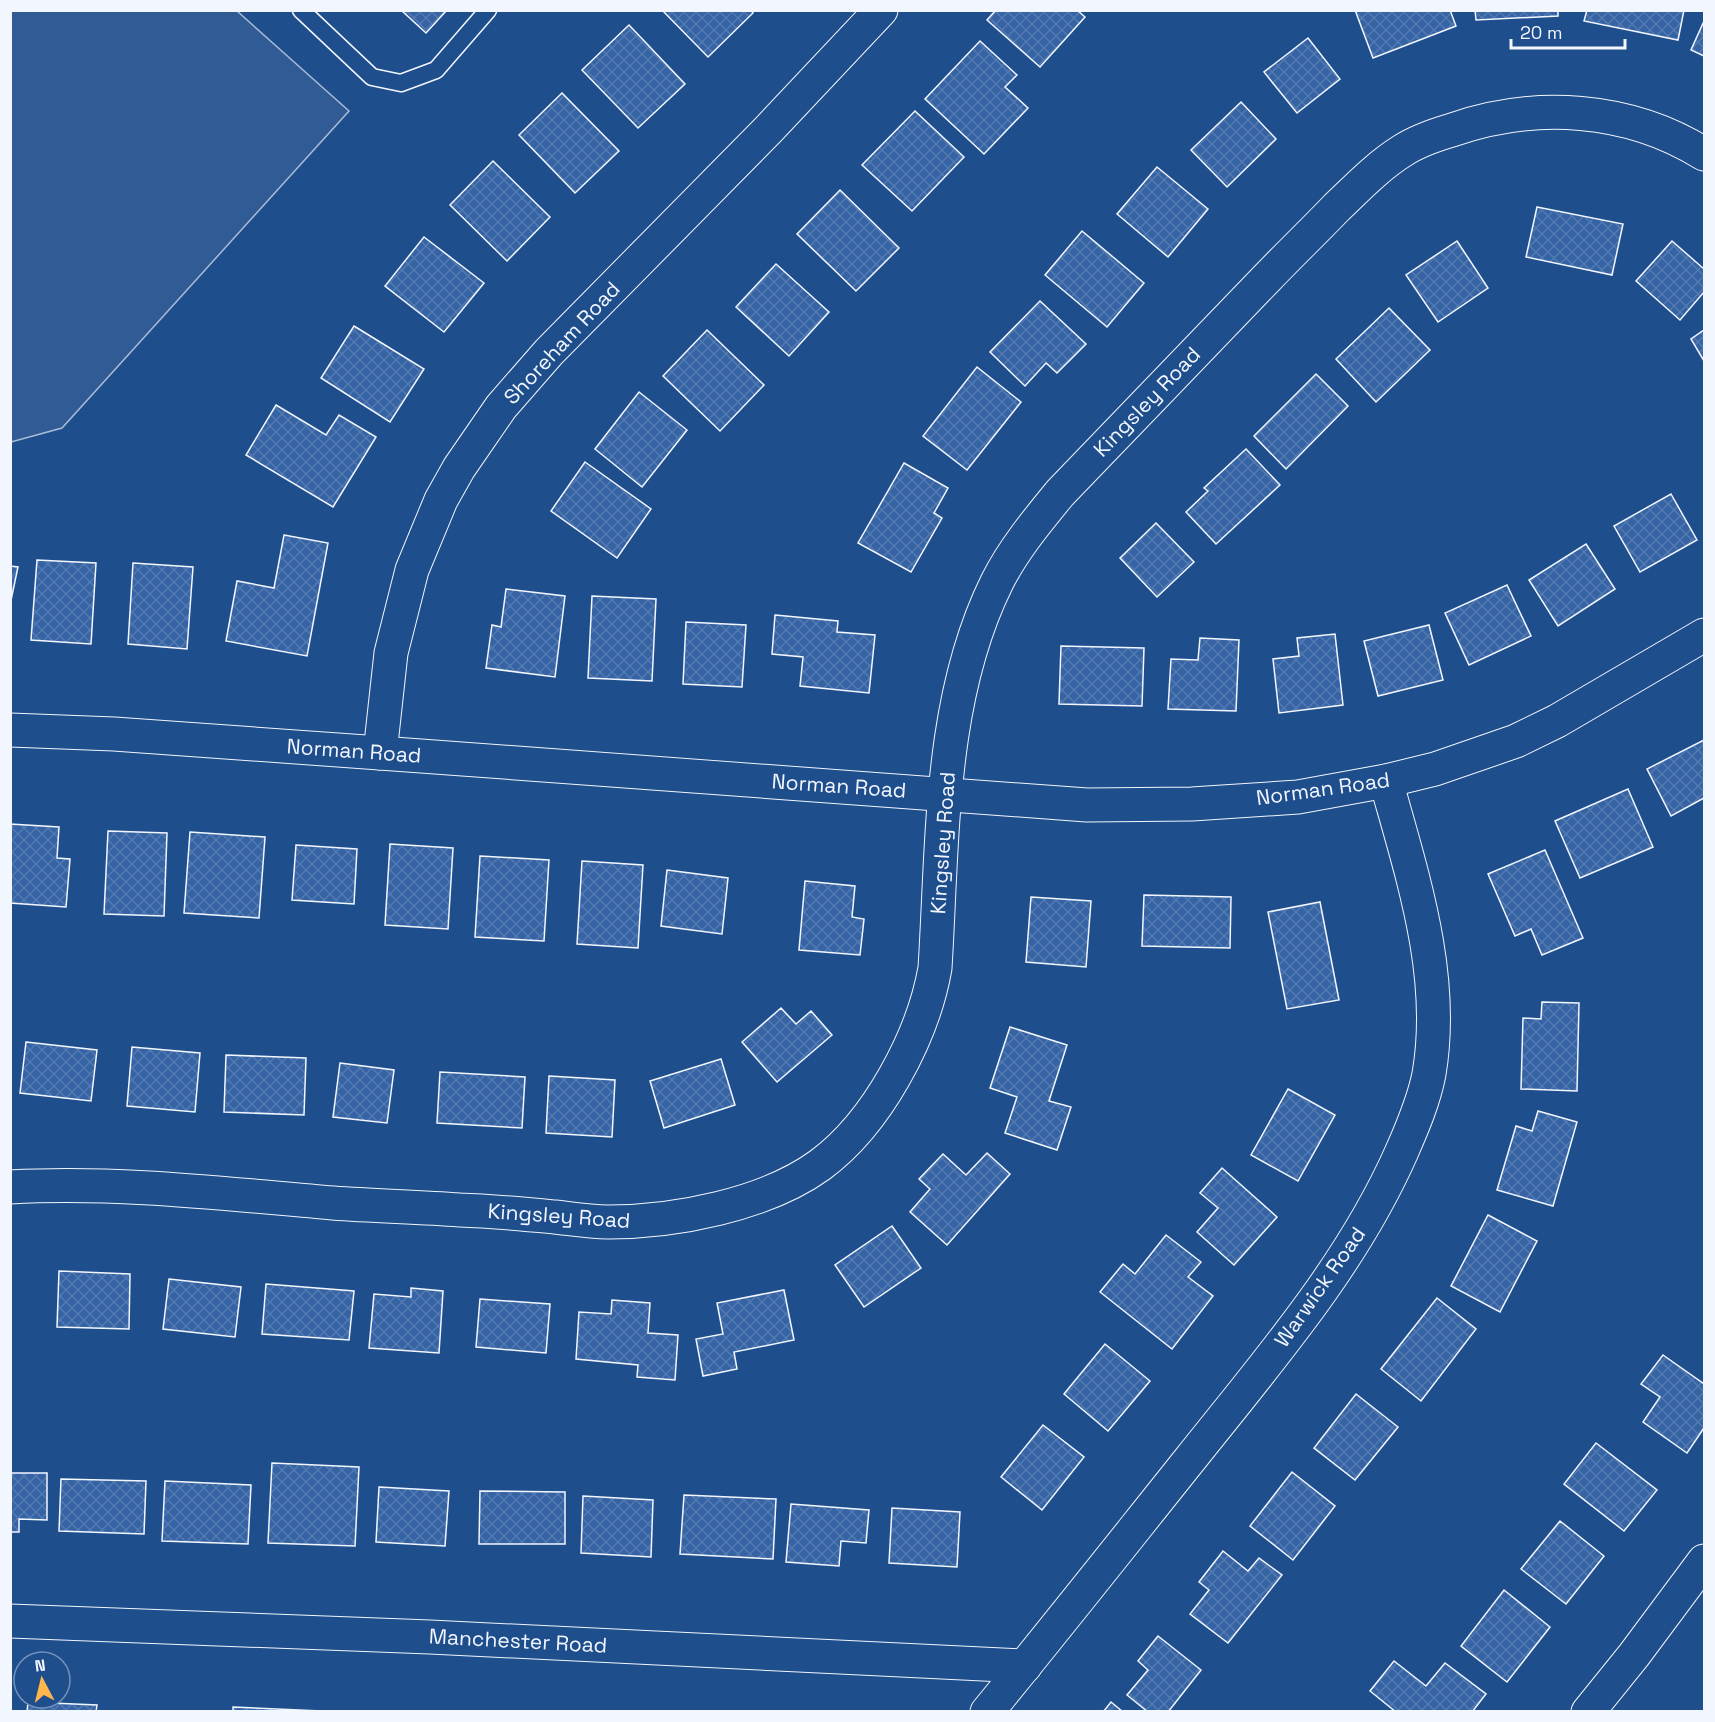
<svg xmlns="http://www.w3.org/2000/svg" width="1715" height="1722" font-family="'Space Grotesk',sans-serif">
<defs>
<pattern id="building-cross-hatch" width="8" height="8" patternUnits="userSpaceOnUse" patternTransform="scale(1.5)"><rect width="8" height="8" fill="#3563a3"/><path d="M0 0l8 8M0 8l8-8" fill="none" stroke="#537ab1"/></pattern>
</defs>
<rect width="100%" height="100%" fill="#1f4e8c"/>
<path fill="#305b95" stroke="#a8bbd7" stroke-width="1.5" d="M11,10L237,11L349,111L62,428L11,442Z"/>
<g fill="url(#building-cross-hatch)" stroke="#f2f6ff" stroke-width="1.5">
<path d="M401,10H447L426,33Z"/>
<path d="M662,10H751L753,13L708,57Z"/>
<path d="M996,10H1077L1085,17L1040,67L987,20Z"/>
<path d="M1355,10H1450L1456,26L1373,58Z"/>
<path d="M1475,10H1558V16L1476,20Z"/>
<path d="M1587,10H1684L1678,40L1584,21Z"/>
<path d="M1704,21V56L1691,50Z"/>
<path d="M629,25L685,84L638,128L582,70Z"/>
<path d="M1308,38L1340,79L1297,113L1264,72Z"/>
<path d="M980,41L1017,75L1005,87L1028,108L984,154L925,99Z"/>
<path d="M562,93L619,151L575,193L519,135Z"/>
<path d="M1241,102L1276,139L1227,187L1191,150Z"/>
<path d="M915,111L964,157L912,211L862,165Z"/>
<path d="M493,161L550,217L507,261L450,205Z"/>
<path d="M1157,167L1208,209L1168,257L1117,214Z"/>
<path d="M840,190L899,248L856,291L797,234Z"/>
<path d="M1537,207L1623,224L1612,275L1526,257Z"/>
<path d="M1082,231L1144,283L1107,327L1045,275Z"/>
<path d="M424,237L484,283L444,332L385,286Z"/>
<path d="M1457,241L1488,288L1438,322L1406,275Z"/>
<path d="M1672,241L1704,269V292L1680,320L1636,281Z"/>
<path d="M776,264L829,312L789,356L736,307Z"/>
<path d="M1040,301L1086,344L1057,373L1046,363L1025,386L990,352Z"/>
<path d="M1389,308L1430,350L1376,402L1336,359Z"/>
<path d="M354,326L424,369L390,422L321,378Z"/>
<path d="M707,330L764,385L720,431L663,376Z"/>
<path d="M1704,330V361L1691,339Z"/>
<path d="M977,367L1021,402L967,470L923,436Z"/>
<path d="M1316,374L1348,406L1286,469L1254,436Z"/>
<path d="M639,392L687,430L642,487L595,449Z"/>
<path d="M276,405L326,435L339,415L376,437L333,507L246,455Z"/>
<path d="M1246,449L1280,485L1216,544L1186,512L1208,491L1204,488Z"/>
<path d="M585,462L651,509L617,558L551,511Z"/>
<path d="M904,463L948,488L934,513L942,518L911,572L858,543Z"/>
<path d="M1671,494L1697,540L1640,572L1614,526Z"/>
<path d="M1156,523L1194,562L1157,597L1120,558Z"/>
<path d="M284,535L328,543L307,656L226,641L237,581L274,588Z"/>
<path d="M1586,544L1615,589L1558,626L1529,580Z"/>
<path d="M37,560L96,563L91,644L31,640Z"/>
<path d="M133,563L193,567L187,649L128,644Z"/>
<path d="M10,566L18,567L10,605Z"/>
<path d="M1507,585L1531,636L1469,665L1445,613Z"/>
<path d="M506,589L565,596L555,677L486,668L492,625L501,627Z"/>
<path d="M592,596L656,599L652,681L588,678Z"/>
<path d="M775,615L838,621L837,632L875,635L869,693L800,686L803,657L772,654Z"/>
<path d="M686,622L746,625L742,687L683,684Z"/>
<path d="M1429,625L1443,680L1378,696L1364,641Z"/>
<path d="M1335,634L1343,705L1279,713L1273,659L1299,656L1297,638Z"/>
<path d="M1200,638L1239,640L1236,711L1168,709L1171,659L1198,660Z"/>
<path d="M1061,646L1144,648L1142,706L1059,704Z"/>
<path d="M1704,740V798L1671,816L1647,769Z"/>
<path d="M1628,789L1653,847L1580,878L1555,821Z"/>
<path d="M10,824L59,827L57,858L70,859L66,907L10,903Z"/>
<path d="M108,831L167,833L164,916L104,914Z"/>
<path d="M190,832L265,837L259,918L184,913Z"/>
<path d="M390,844L453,848L448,929L385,925Z"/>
<path d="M296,845L357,849L354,904L292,900Z"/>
<path d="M1545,850L1583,938L1542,955L1531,929L1515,936L1488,874Z"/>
<path d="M480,856L549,860L544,941L475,937Z"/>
<path d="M582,861L643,865L638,948L577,944Z"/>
<path d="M667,870L728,878L722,934L661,926Z"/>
<path d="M805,881L855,886L852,917L864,919L860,955L799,950Z"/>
<path d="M1144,895L1231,897L1230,948L1142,946Z"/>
<path d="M1031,897L1091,901L1086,967L1026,962Z"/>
<path d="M1320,902L1339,1000L1287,1009L1268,912Z"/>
<path d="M1542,1002L1579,1003L1577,1091L1521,1089L1523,1018L1541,1019Z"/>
<path d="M781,1008L796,1024L811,1011L832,1035L777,1082L742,1042Z"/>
<path d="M1010,1027L1067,1045L1049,1101L1071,1107L1057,1150L1005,1133L1017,1097L990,1088Z"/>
<path d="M26,1042L97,1050L91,1101L20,1093Z"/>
<path d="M132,1047L200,1053L195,1112L127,1106Z"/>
<path d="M226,1055L306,1058L304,1115L224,1112Z"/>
<path d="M721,1059L735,1105L664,1128L650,1081Z"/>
<path d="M340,1063L394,1070L387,1123L333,1117Z"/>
<path d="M440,1072L525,1077L522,1128L437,1123Z"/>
<path d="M549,1076L615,1080L612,1137L546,1133Z"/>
<path d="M1288,1089L1335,1115L1298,1181L1251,1155Z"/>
<path d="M1538,1111L1577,1122L1553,1206L1497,1190L1516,1126L1532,1131Z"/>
<path d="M987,1153L1010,1174L947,1245L910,1212L930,1189L919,1179L943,1154L966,1175Z"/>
<path d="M1222,1168L1277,1217L1234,1265L1197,1232L1218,1208L1200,1193Z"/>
<path d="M1488,1215L1537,1241L1500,1312L1451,1286Z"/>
<path d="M892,1226L921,1268L864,1307L835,1265Z"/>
<path d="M1166,1235L1201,1262L1188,1277L1213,1296L1172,1349L1100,1292L1123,1264L1135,1274Z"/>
<path d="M59,1271L130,1274L129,1329L57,1327Z"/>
<path d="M169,1279L241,1287L235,1337L163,1329Z"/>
<path d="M266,1284L354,1291L349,1340L262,1334Z"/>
<path d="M411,1288L443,1291L439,1353L369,1348L374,1294L411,1297Z"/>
<path d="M784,1290L794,1340L734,1352L737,1369L703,1376L696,1339L723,1334L717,1303Z"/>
<path d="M1437,1298L1476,1329L1421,1401L1381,1369Z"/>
<path d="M480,1299L550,1304L546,1353L476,1347Z"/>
<path d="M612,1300L650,1303L648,1333L678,1335L675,1380L637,1377L638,1365L576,1359L579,1312L611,1314Z"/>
<path d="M1105,1344L1150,1381L1108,1431L1064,1394Z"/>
<path d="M1663,1355L1704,1384V1428L1687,1453L1643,1422L1660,1397L1641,1384Z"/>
<path d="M1356,1394L1398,1427L1355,1480L1314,1448Z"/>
<path d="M1043,1425L1084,1457L1042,1510L1001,1477Z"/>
<path d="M1596,1443L1657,1490L1624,1531L1564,1484Z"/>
<path d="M272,1463L359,1467L355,1546L268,1543Z"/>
<path d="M1292,1472L1335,1506L1293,1560L1250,1526Z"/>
<path d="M10,1473H47V1520L19,1519V1532H10Z"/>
<path d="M61,1479L146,1481L144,1534L59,1531Z"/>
<path d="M165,1481L251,1485L248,1544L162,1541Z"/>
<path d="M379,1487L449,1491L445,1546L376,1542Z"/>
<path d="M480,1491L565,1492V1544H479Z"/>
<path d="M684,1495L776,1499L773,1559L680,1554Z"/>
<path d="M583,1496L653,1500L651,1557L581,1553Z"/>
<path d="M791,1504L869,1510L866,1543L841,1541L839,1566L786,1562Z"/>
<path d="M892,1508L960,1512L957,1567L889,1563Z"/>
<path d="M1560,1521L1604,1556L1566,1604L1521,1569Z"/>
<path d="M1223,1551L1248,1571L1259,1558L1282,1575L1228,1643L1190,1614L1209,1590L1199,1582Z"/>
<path d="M1504,1590L1550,1627L1507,1682L1461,1646Z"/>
<path d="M1158,1636L1201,1670L1168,1712H1148L1127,1695L1148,1670L1138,1661Z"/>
<path d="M1394,1661L1426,1686L1445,1663L1486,1694L1472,1712H1396L1370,1691Z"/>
<path d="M28,1702L97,1705L96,1712H27Z"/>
<path d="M1111,1702L1123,1712H1103Z"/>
<path d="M233,1707L321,1711V1712H233Z"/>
</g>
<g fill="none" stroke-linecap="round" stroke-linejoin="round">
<defs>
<path id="lane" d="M301,10L372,77L401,83L436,70L488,10"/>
<g id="street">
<path d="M10,730L114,734L380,753L1087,805L1192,804L1298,797L1386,781L1435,769L1516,741L1557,721L1704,635"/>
<path d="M380,753L391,653L412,570L441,500L459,468L501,407L549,352L768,130L881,10"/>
<path d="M10,1187C118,1181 226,1194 333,1203C375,1206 418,1207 460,1210C492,1211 523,1214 555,1217C572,1219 590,1222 608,1222C674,1222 765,1205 820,1165C877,1123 923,1037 935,968C943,840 939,699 997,582C1013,550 1037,521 1060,493C1129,421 1198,350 1267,278C1290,254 1314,231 1337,207C1357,188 1378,166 1402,151C1417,141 1435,135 1452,130C1535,101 1629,107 1704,154"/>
<path d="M10,1621L430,1637L1025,1666"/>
<path d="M987,1712C1056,1628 1123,1543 1191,1458C1268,1361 1352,1265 1402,1151C1413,1126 1424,1100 1429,1074C1446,975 1412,875 1386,781"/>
<path d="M1588,1712L1634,1655L1704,1561"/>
</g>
</defs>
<use href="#lane" stroke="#f2f6ff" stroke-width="19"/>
<use href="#street" stroke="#f2f6ff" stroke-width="35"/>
<use href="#lane" stroke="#1f4e8c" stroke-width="16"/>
<use href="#street" stroke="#1f4e8c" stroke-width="33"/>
</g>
<g text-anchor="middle" stroke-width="4.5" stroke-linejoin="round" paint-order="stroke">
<g font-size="21" fill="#f2f6ff" stroke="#1f4e8c">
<text transform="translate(562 343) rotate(-47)" y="7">Shoreham Road</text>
<text transform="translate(1147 402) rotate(-46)" y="7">Kingsley Road</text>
<text transform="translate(354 751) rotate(4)" y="7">Norman Road</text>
<text transform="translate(839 786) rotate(4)" y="7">Norman Road</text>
<text transform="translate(1323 789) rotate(-8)" y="7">Norman Road</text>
<text transform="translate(943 843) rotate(-86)" y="7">Kingsley Road</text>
<text transform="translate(559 1216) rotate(4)" y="7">Kingsley Road</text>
<text transform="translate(1320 1287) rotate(-55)" y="7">Warwick Road</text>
<text transform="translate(518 1641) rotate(3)" y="7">Manchester Road</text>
</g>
</g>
<rect width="1715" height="1722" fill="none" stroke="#f2f6ff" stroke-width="24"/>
<g transform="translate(42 1680) rotate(353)"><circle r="28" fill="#1f4e8c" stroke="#7391ba" stroke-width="1.5"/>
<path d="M0-4.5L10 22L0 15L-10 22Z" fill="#ffb74d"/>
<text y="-9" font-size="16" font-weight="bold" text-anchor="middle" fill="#f2f6ff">N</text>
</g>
<path d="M1511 39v9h114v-9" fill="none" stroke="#f2f6ff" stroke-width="3"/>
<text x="1520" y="39" font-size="18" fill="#f2f6ff" stroke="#1f4e8c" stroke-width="4.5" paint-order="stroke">20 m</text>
</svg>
